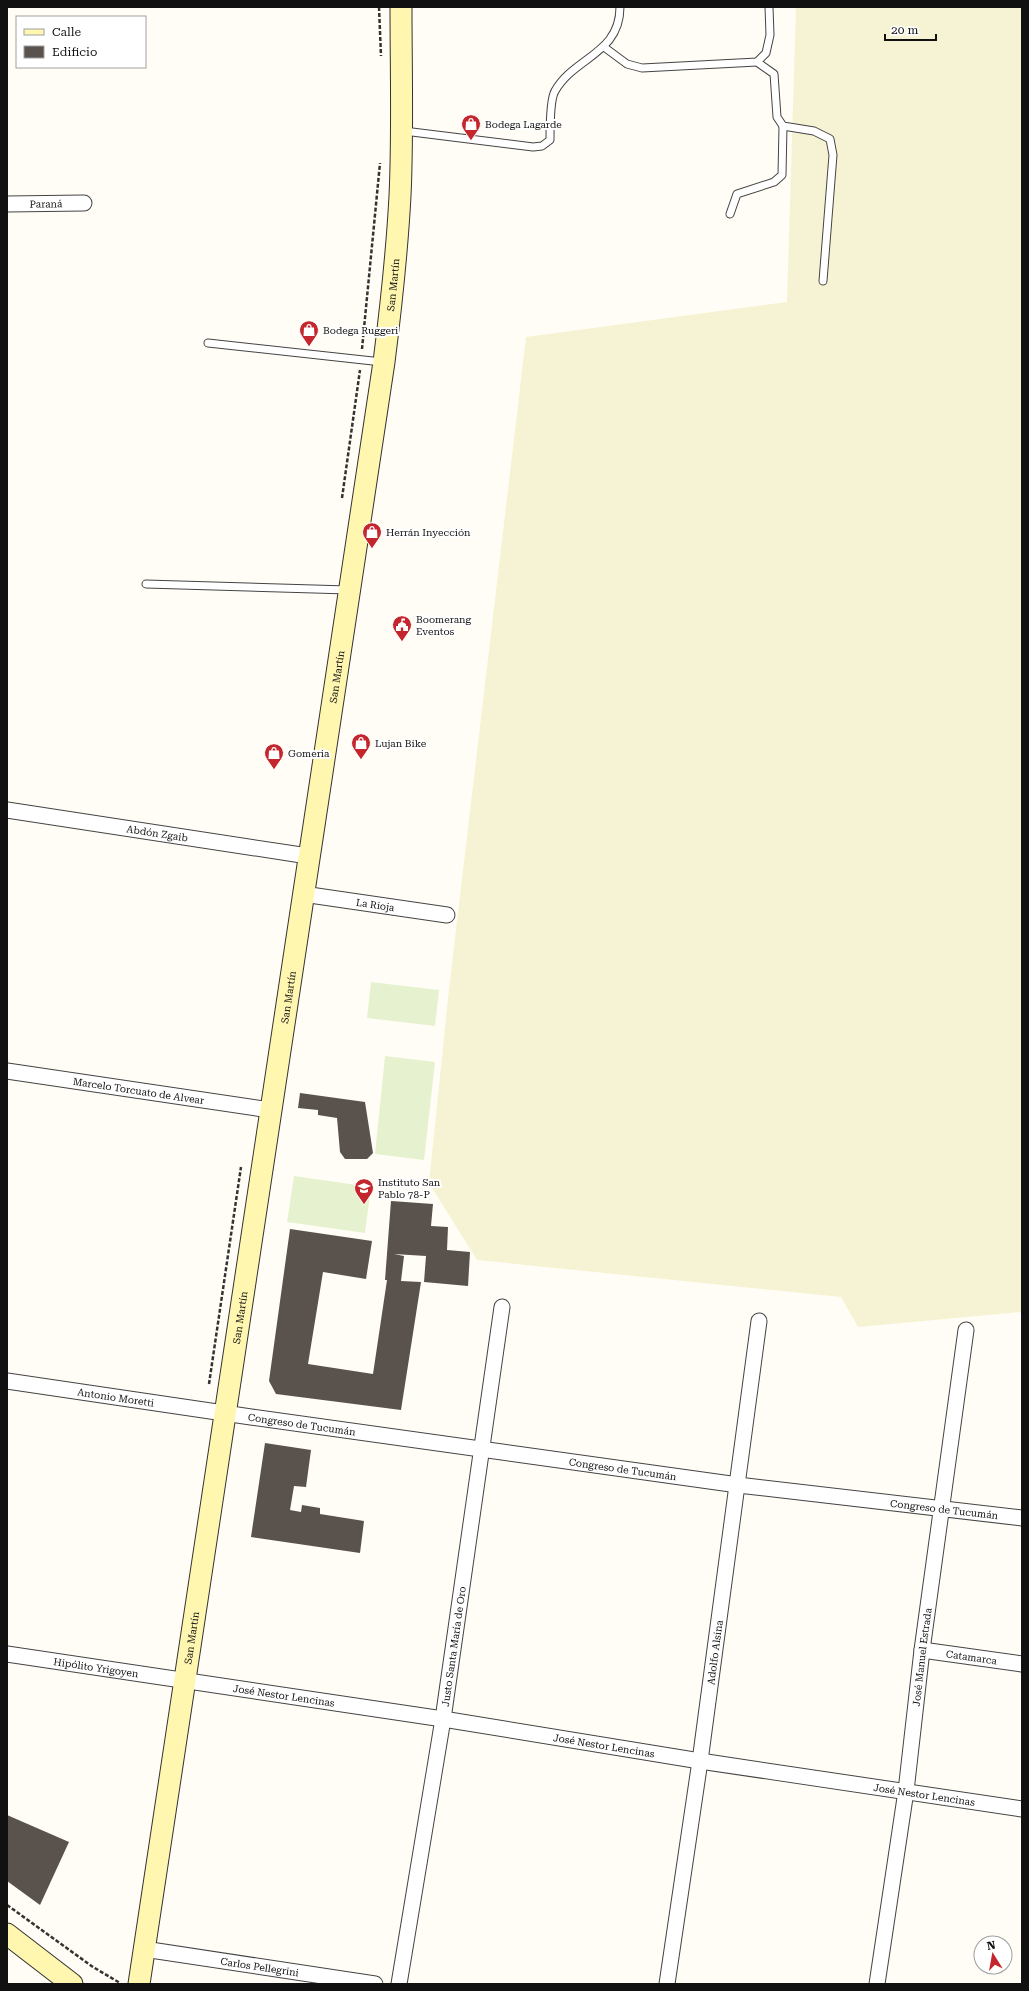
<svg xmlns="http://www.w3.org/2000/svg" width="1029" height="1991" font-family="'Roboto Serif',serif">
<rect width="100%" height="100%" fill="#fffdf5"/>
<path fill="#f6f3d4" d="M796,7H1022V1312L858,1327L841,1297L477,1260L429,1183L449,989L526,337L787,302Z"/>
<g fill="#e6f2cf">
<path d="M371,982L439,990L435,1026L367,1018Z"/>
<path d="M385,1056L435,1062L424,1160L375,1154Z"/>
<path d="M294,1176L371,1187L365,1233L287,1222Z"/>
</g>
<g fill="#5a524d">
<path d="M300,1093L365,1102L373,1153L367,1159H345L340,1152L337,1118L318,1115V1110L298,1108Z"/>
<path d="M391,1201L433,1204L431,1226L448,1227L447,1250L470,1252L468,1286L424,1282L426,1256L394,1254L404,1256L401,1281L421,1282L401,1410L276,1394L269,1381L290,1229L372,1241L366,1279L323,1272L308,1364L373,1374L387,1280H385Z"/>
<path d="M265,1443L311,1450L306,1487L294,1486L290,1510L301,1512L302,1505L320,1508V1514L364,1521L360,1553L251,1537Z"/>
<path d="M7,1815L69,1842L40,1905L7,1881Z"/>
</g>
<g fill="none" stroke-linecap="round" stroke-linejoin="round">
<defs>
<g id="lane">
<path d="M604,47L627,64L642,68L757,62L766,53L770,35L769,7"/>
<path d="M757,62L774,74L777,117L783,126L814,131L830,139L833,155L823,281"/>
<path d="M404,131L533,147L542,146L550,140C550,130 550,99 555,91C574,57 620,54 620,7"/>
<path d="M730,214L737,194L774,182L782,175L783,126"/>
<path d="M208,343L382,362"/>
<path d="M146,584L348,590"/>
</g>
<g id="street">
<path id="s1" d="M7,204L84,203"/>
<path id="s2" d="M7,810L308,856"/>
<path id="s3" d="M303,894L447,915"/>
<path id="s4" d="M7,1071L270,1110"/>
<path id="s5" d="M7,1381L251,1417L738,1485L1022,1518"/>
<path id="s6" d="M922,1650L1022,1664"/>
<path id="s7" d="M7,1654L443,1719L700,1761L1022,1809"/>
<path id="s8" d="M144,1949L375,1984"/>
<path id="s9" d="M399,1984L443,1719L502,1307"/>
<path id="s10" d="M667,1984L700,1761L759,1321"/>
<path id="s11" d="M877,1984L906,1791L922,1650L966,1330"/>
</g>
<g id="secondary">
<path d="M7,1934L72,1984"/>
<path id="s12" d="M139,1984L384,362C391,307 397,252 400,196C403,133 401,70 401,7"/>
</g>
</defs>
<use href="#lane" stroke="#444" stroke-width="9"/>
<use href="#street" stroke="#444" stroke-width="17"/>
<use href="#secondary" stroke="#333" stroke-width="23"/>
<g stroke="#333" stroke-width="2.5" stroke-dasharray="4 2" stroke-linecap="butt">
<path d="M379,7L381,56"/>
<path d="M362,349L380,163"/>
<path d="M342,498L360,370"/>
<path d="M209,1384L241,1167"/>
<path d="M7,1905L93,1967L120,1983"/>
</g>
<use href="#lane" stroke="#fff" stroke-width="7"/>
<use href="#street" stroke="#fff" stroke-width="15"/>
<use href="#secondary" stroke="#fff6b0" stroke-width="21"/>
</g>
<defs>
<symbol id="shop-pin" viewBox="-11 -11 22 30"><path d="M0 17L-7.5 6A9.5 9.5 0 1 1 7.5 6Z" fill="#c4262e" stroke="#fff"/><path d="M-5-2.5h2.3a2.7 3.5 0 0 1 5.4 0H5L5.5 6h-11ZM-1.5-2.5h3a1.5 2.3 0 0 0-3 0Z" fill="#fff"/></symbol>
<symbol id="civic-pin" viewBox="-11 -11 22 30"><path d="M0 17L-7.5 6A9.5 9.5 0 1 1 7.5 6Z" fill="#c4262e" stroke="#fff"/><path d="M-.6-6.5H3V-4.5H.6V-3L4-1V1h2V6H-6V1h2V-1L-.6-3ZM-1.2 2.5V6h2.4V2.5Z" fill="#fff"/></symbol>
<symbol id="school-pin" viewBox="-11 -11 22 30"><path d="M0 17L-7.5 6A9.5 9.5 0 1 1 7.5 6Z" fill="#c4262e" stroke="#fff"/><path d="M0-5L7-2L0 1L-7-2ZM-4 1L0 2.5L4 1V4Q0 6-4 4Z" fill="#fff"/></symbol>
</defs>
<g fill-rule="evenodd">
<use href="#shop-pin" x="460" y="113" width="22" height="30"/>
<use href="#shop-pin" x="298" y="319" width="22" height="30"/>
<use href="#shop-pin" x="361" y="521" width="22" height="30"/>
<use href="#civic-pin" x="391" y="614" width="22" height="30"/>
<use href="#shop-pin" x="350" y="732" width="22" height="30"/>
<use href="#shop-pin" x="263" y="742" width="22" height="30"/>
<use href="#school-pin" x="353" y="1177" width="22" height="30"/>
</g>
<g text-anchor="middle" stroke-width="4" stroke-linejoin="round" paint-order="stroke">
<g font-size="10" fill="#111" stroke="#fff" text-anchor="start">
<text x="485" y="128">Bodega Lagarde</text>
<text x="323" y="334">Bodega Ruggeri</text>
<text x="386" y="536">Herrán Inyección</text>
<text x="416" y="623">Boomerang<tspan x="416" dy="12">Eventos</tspan></text>
<text x="375" y="747">Lujan Bike</text>
<text x="288" y="757">Gomeria</text>
<text x="378" y="1186">Instituto San<tspan x="378" dy="12">Pablo 78-P</tspan></text>
</g>
<g font-size="10" fill="#111" stroke="#fff">
<text dy="4" stroke="none"><textPath href="#s1" startOffset="39">Paraná</textPath></text>
<text dy="4" stroke="none"><textPath href="#s12" startOffset="1718">San Martín</textPath></text>
<text dy="4" stroke="none"><textPath href="#s12" startOffset="1322">San Martín</textPath></text>
<text dy="4" stroke="none"><textPath href="#s2" startOffset="152">Abdón Zgaib</textPath></text>
<text dy="4" stroke="none"><textPath href="#s3" startOffset="73">La Rioja</textPath></text>
<text dy="4" stroke="none"><textPath href="#s12" startOffset="998">San Martín</textPath></text>
<text dy="4" stroke="none"><textPath href="#s4" startOffset="133">Marcelo Torcuato de Alvear</textPath></text>
<text dy="4" stroke="none"><textPath href="#s12" startOffset="674">San Martín</textPath></text>
<text dy="4" stroke="none"><textPath href="#s5" startOffset="110">Antonio Moretti</textPath></text>
<text dy="4" stroke="none"><textPath href="#s5" startOffset="298">Congreso de Tucumán</textPath></text>
<text dy="4" stroke="none"><textPath href="#s5" startOffset="622">Congreso de Tucumán</textPath></text>
<text dy="4" stroke="none"><textPath href="#s5" startOffset="946">Congreso de Tucumán</textPath></text>
<text dy="4" stroke="none"><textPath href="#s12" startOffset="350">San Martín</textPath></text>
<text dy="4" stroke="none"><textPath href="#s9" startOffset="342">Justo Santa María de Oro</textPath></text>
<text dy="4" stroke="none"><textPath href="#s10" startOffset="335">Adolfo Alsina</textPath></text>
<text dy="4" stroke="none"><textPath href="#s11" startOffset="330">José Manuel Estrada</textPath></text>
<text dy="4" stroke="none"><textPath href="#s6" startOffset="50">Catamarca</textPath></text>
<text dy="4" stroke="none"><textPath href="#s7" startOffset="90">Hipólito Yrigoyen</textPath></text>
<text dy="4" stroke="none"><textPath href="#s7" startOffset="280">José Nestor Lencinas</textPath></text>
<text dy="4" stroke="none"><textPath href="#s7" startOffset="604">José Nestor Lencinas</textPath></text>
<text dy="4" stroke="none"><textPath href="#s7" startOffset="928">José Nestor Lencinas</textPath></text>
<text dy="4" stroke="none"><textPath href="#s8" startOffset="117">Carlos Pellegrini</textPath></text>
</g>
</g>
<rect width="1029" height="1991" fill="none" stroke="#111111" stroke-width="16"/>
<rect x="16" y="16" width="130" height="52" fill="#ffffff" stroke="#a0a0a0"/>
<rect x="24" y="29" width="20" height="6" fill="#fff6b0" stroke="#a0a0a0"/>
<text x="52" y="36" font-size="12" fill="#111111">Calle</text>
<rect x="24" y="46" width="20" height="12" fill="#5a524d" stroke="#a0a0a0"/>
<text x="52" y="56" font-size="12" fill="#111111">Edificio</text>
<g transform="translate(993 1955) rotate(349)"><circle r="19" fill="#ffffff" stroke="#a0a0a0"/>
<path d="M0-3L7 15L0 10L-7 15Z" fill="#c4262e"/>
<text y="-6" font-size="11" font-weight="bold" text-anchor="middle" fill="#111111">N</text>
</g>
<path d="M885 34v6h51v-6" fill="none" stroke="#111111" stroke-width="2"/>
<text x="891" y="34" font-size="12" fill="#111111" stroke="#ffffff" stroke-width="3" paint-order="stroke">20 m</text>
</svg>
